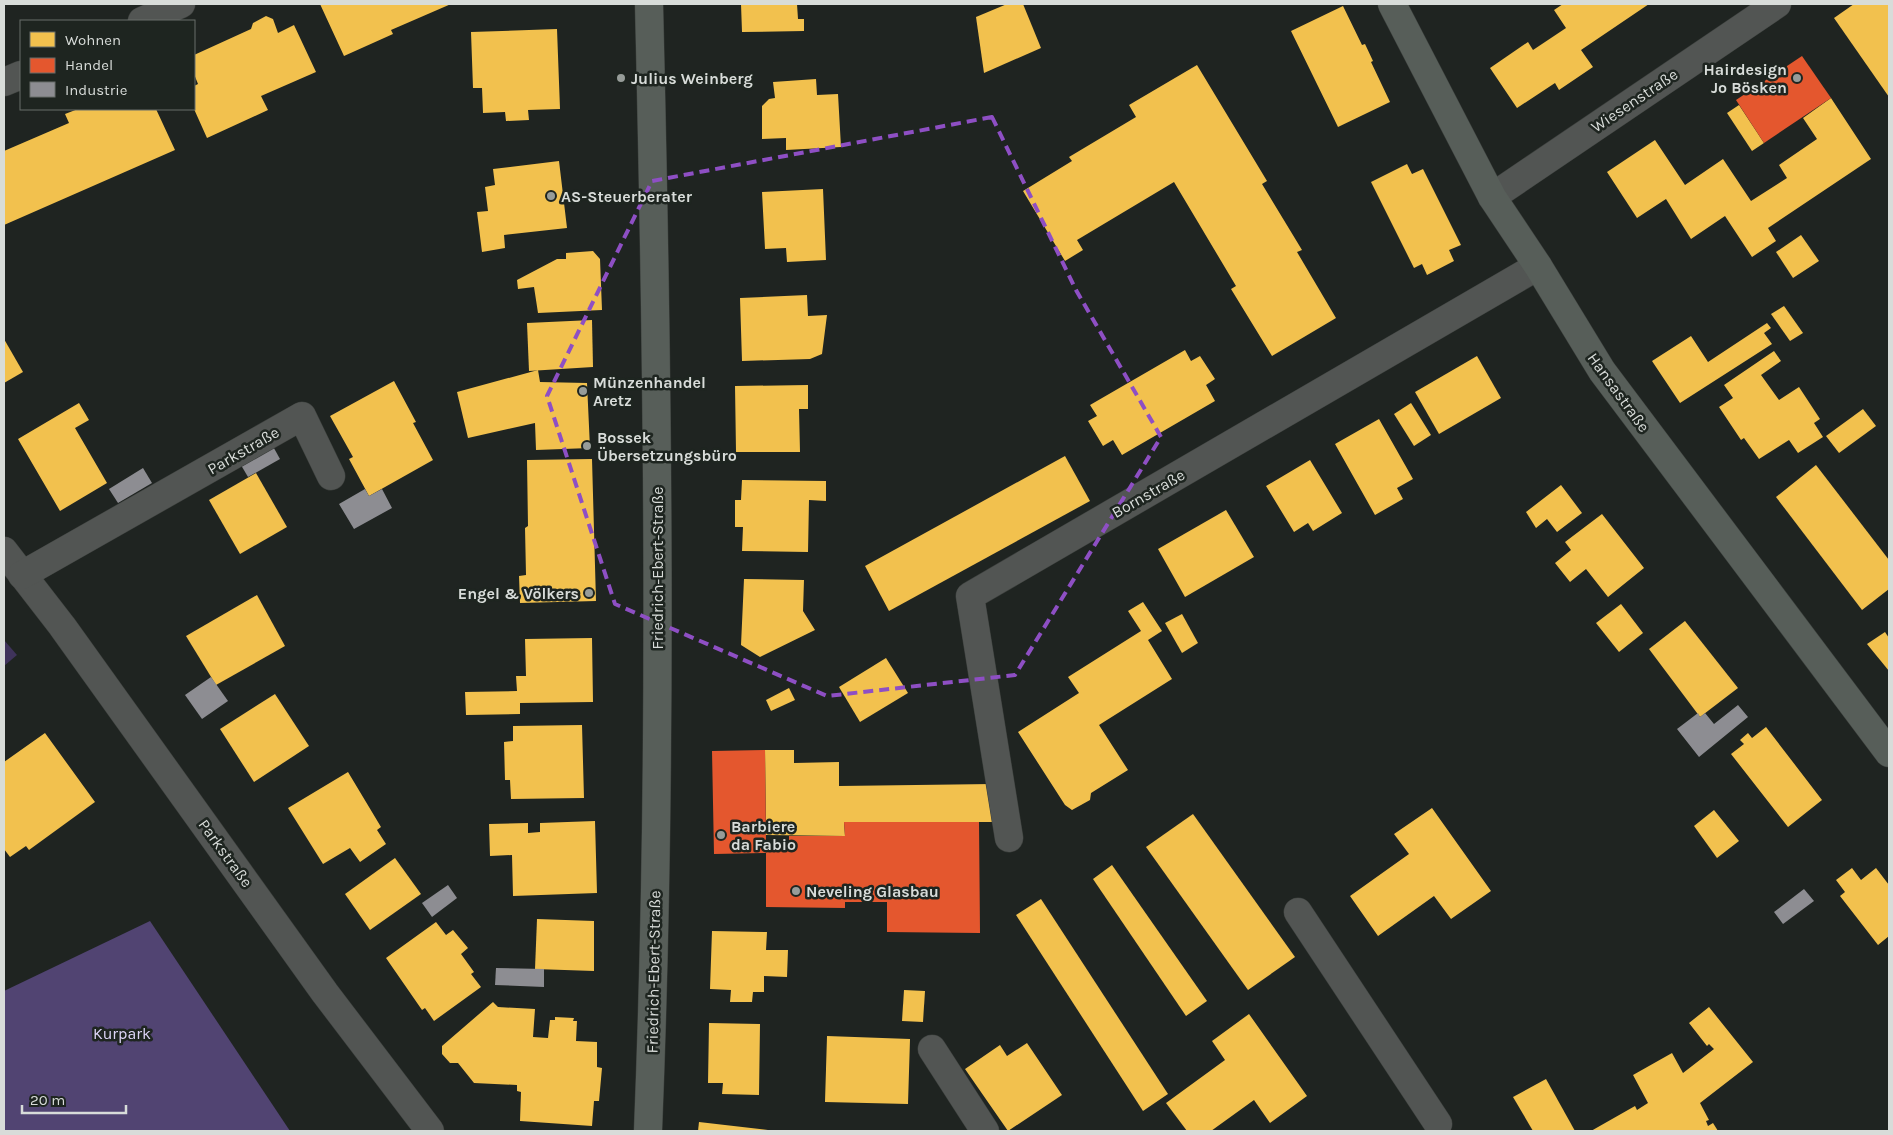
<svg xmlns="http://www.w3.org/2000/svg" width="1893" height="1135" font-family="Karla,sans-serif">
<rect width="100%" height="100%" fill="#1f2421"/>
<path fill="#3f335b" d="M4,640L17,655L4,666Z"/>
<path fill="#514472" d="M150,921L290,1131H4V991Z"/>
<g fill="#f2c14e">
<path d="M320,4H451L391,30L393,34L344,56Z"/>
<path d="M741,4H797L798,19H804V31L742,32Z"/>
<path d="M1007,4H1023L1041,48L984,73L976,17Z"/>
<path d="M1563,4H1649L1581,50L1593,67L1559,90L1555,83L1517,108L1490,68L1528,42L1533,50L1566,28L1554,10Z"/>
<path d="M1854,4H1888L1889,5V97L1834,18Z"/>
<path d="M1343,6L1362,45L1365,44L1373,61L1371,62L1390,102L1338,127L1291,31Z"/>
<path d="M266,16L273,19L278,33L294,25L316,72L261,96L268,110L207,138L194,109V86L198,84L194,74V55L251,29L253,23Z"/>
<path d="M557,29L560,109L528,110L529,120L506,121L505,112L483,113L482,88H473L471,32Z"/>
<path d="M1197,65L1267,181L1262,184L1302,250L1297,252L1336,318L1272,356L1231,289L1236,286L1174,182L1077,240L1083,250L1065,261L1023,191L1072,161L1069,157L1136,117L1129,105Z"/>
<path d="M816,79L817,95L838,94L841,147L786,150V138L762,139V106L769,99L775,98L773,82Z"/>
<path d="M1831,98L1871,159L1768,228L1776,241L1752,257L1725,216L1691,239L1666,199L1637,218L1607,172L1655,140L1685,185L1723,159L1751,201L1787,178L1779,165L1817,139L1803,118Z"/>
<path d="M1739,105L1764,143L1752,151L1727,113Z"/>
<path d="M78,109H156L175,150L4,225V151L69,123L65,114Z"/>
<path d="M559,161L567,228L504,235L505,248L482,252L477,212L488,211L485,187L495,185L493,169Z"/>
<path d="M1407,164L1412,174L1423,169L1461,245L1449,250L1454,261L1427,275L1422,264L1414,268L1371,182Z"/>
<path d="M823,189L826,260L787,262L786,248L765,249L762,192Z"/>
<path d="M1801,235L1819,261L1793,278L1776,252Z"/>
<path d="M593,251L600,259L602,310L538,313L534,287L518,289L517,280L557,259H566V253Z"/>
<path d="M807,295L808,316L827,315L822,354L810,359L742,361L740,298Z"/>
<path d="M1784,306L1803,333L1790,341L1771,314Z"/>
<path d="M592,320L593,367L529,371L527,323Z"/>
<path d="M1767,323L1771,328L1764,333L1772,344L1680,403L1652,361L1691,336L1708,362Z"/>
<path d="M4,339L23,372L4,383Z"/>
<path d="M1185,350L1191,361L1200,356L1215,379L1206,385L1215,401L1122,455L1113,440L1103,446L1088,421L1097,416L1090,405Z"/>
<path d="M1774,351L1781,361L1761,375L1779,400L1799,387L1820,419L1814,423L1823,437L1798,453L1789,440L1759,459L1744,438L1741,440L1719,407L1733,398L1724,385Z"/>
<path d="M1477,356L1501,398L1439,434L1415,392Z"/>
<path d="M538,370L540,382L587,383L590,448L536,450L535,423L468,438L457,392Z"/>
<path d="M394,381L416,422L413,423L433,460L369,496L349,459L353,457L330,416Z"/>
<path d="M808,385V409H799L800,452H736L735,386Z"/>
<path d="M79,403L89,420L75,428L107,483L60,511L18,439Z"/>
<path d="M1411,403L1431,435L1414,446L1394,414Z"/>
<path d="M1863,409L1876,426L1839,453L1826,436Z"/>
<path d="M1379,419L1413,479L1397,488L1403,499L1375,515L1335,444Z"/>
<path d="M1065,456L1090,501L889,611L865,566Z"/>
<path d="M592,459L596,601L520,603L519,576L526,575L525,528L528,526L527,460Z"/>
<path d="M1310,460L1342,513L1313,531L1308,523L1294,532L1266,486Z"/>
<path d="M1816,465L1889,560V589L1862,610L1776,497Z"/>
<path d="M256,473L287,527L240,554L209,500Z"/>
<path d="M742,480L826,481V501L809,500L808,552L742,551L743,527H735V500H741Z"/>
<path d="M1561,485L1582,513L1557,532L1547,519L1536,528L1526,512Z"/>
<path d="M1226,510L1254,557L1185,597L1158,549Z"/>
<path d="M1602,514L1644,568L1608,597L1586,569L1570,582L1555,563L1571,550L1565,542Z"/>
<path d="M744,579L804,580L803,611L815,630L760,657L741,645Z"/>
<path d="M257,595L285,646L216,685L186,636Z"/>
<path d="M1143,602L1162,631L1148,640L1172,679L1099,725L1128,770L1091,793L1090,800L1072,810L1065,805L1018,732L1079,693L1068,677L1141,631L1128,611Z"/>
<path d="M1621,604L1643,633L1619,652L1596,623Z"/>
<path d="M1182,614L1198,643L1182,653L1165,623Z"/>
<path d="M1685,621L1738,688L1700,717L1649,649Z"/>
<path d="M1885,632L1889,638V671L1867,644Z"/>
<path d="M592,638L593,702L520,703V714L466,715L465,692L517,691L516,676H526L525,639Z"/>
<path d="M886,658L908,693L860,722L839,687Z"/>
<path d="M789,688L795,700L771,711L766,700Z"/>
<path d="M275,694L309,746L254,782L220,729Z"/>
<path d="M582,725L584,798L511,799L510,780H505L504,742L513,741V726Z"/>
<path d="M1766,727L1822,800L1788,827L1731,754L1744,744L1740,740L1748,733L1752,738Z"/>
<path d="M45,733L95,802L29,850L26,846L10,857L4,849V788L5,786L4,784V762Z"/>
<path d="M765,750H794V763L839,762V786L992,784L993,822H844L845,836L766,835Z"/>
<path d="M348,772L381,827L377,830L386,844L360,862L350,848L323,864L288,808Z"/>
<path d="M1432,808L1491,891L1451,919L1434,896L1378,936L1350,896L1409,854L1394,834Z"/>
<path d="M1714,810L1739,841L1717,858L1694,826Z"/>
<path d="M1193,814L1295,957L1248,990L1146,847Z"/>
<path d="M595,821L597,893L513,896L512,855L490,856L489,824L528,823V833L540,832V823Z"/>
<path d="M395,858L421,894L370,930L345,894Z"/>
<path d="M1112,865L1207,1001L1186,1016L1093,879Z"/>
<path d="M1852,868L1861,880L1876,868L1889,885V936L1878,945L1840,896L1845,892L1836,880Z"/>
<path d="M1041,899L1168,1094L1143,1111L1016,915Z"/>
<path d="M537,919L594,921V971L535,969Z"/>
<path d="M436,922L446,935L453,930L468,948L461,954L474,972L471,974L481,987L434,1021L425,1008L422,1010L386,958Z"/>
<path d="M712,931L767,932L766,950H788L787,977L764,976V992H753L752,1002H730L731,990L710,989Z"/>
<path d="M904,990L925,991L923,1022L902,1021Z"/>
<path d="M493,1002L498,1007L535,1009L533,1037L548,1038L550,1020H555V1017L574,1018L573,1021H577L576,1041L597,1042V1067L602,1068L599,1101H594L592,1126L520,1121L521,1092L517,1091V1085L474,1083L458,1063H450L442,1054V1046Z"/>
<path d="M1709,1007L1753,1062L1700,1103L1709,1120L1706,1121L1708,1126L1713,1123L1718,1131H1591L1635,1106L1637,1110L1648,1103L1633,1075L1672,1053L1683,1073L1714,1049L1709,1044L1707,1046L1689,1023Z"/>
<path d="M1249,1014L1307,1096L1270,1123L1254,1100L1211,1131H1187L1166,1103L1225,1060L1212,1041Z"/>
<path d="M709,1023L760,1024L759,1095L722,1094L723,1083H708Z"/>
<path d="M827,1036L910,1039L908,1104L825,1102Z"/>
<path d="M1027,1043L1062,1095L1008,1131L965,1069L1000,1045L1007,1056Z"/>
<path d="M1546,1079L1575,1131H1533L1513,1097Z"/>
<path d="M699,1122L768,1130V1131H698Z"/>
</g>
<g fill="#e4572e">
<path d="M1802,56L1831,98L1764,143L1736,100Z"/>
<path d="M765,750L766,844H789V836H845L844,822H979L980,933L887,932V902H845V908L766,907V853L714,854L712,751Z"/>
</g>
<g fill="#8d8d92">
<path d="M270,441L280,459L248,477L238,460Z"/>
<path d="M143,468L152,483L118,503L109,489Z"/>
<path d="M365,489L369,496L382,489L392,508L354,529L339,504Z"/>
<path d="M211,677L228,701L202,719L185,695Z"/>
<path d="M1738,705L1748,717L1699,757L1677,729L1698,713L1700,717L1705,713L1714,724Z"/>
<path d="M448,885L457,898L432,917L422,903Z"/>
<path d="M1804,889L1814,901L1783,924L1774,912Z"/>
<path d="M496,968L544,969V987L495,985Z"/>
</g>
<g fill="none" stroke-linecap="round" stroke-linejoin="round">
<defs>
<g id="minor">
<path d="M142,21L181,4"/>
<path d="M4,82L21,75"/>
<path d="M1492,197L1777,4"/>
<path d="M4,551L62,626L325,993L430,1131"/>
<path d="M22,575L302,416L331,476"/>
<path d="M1009,838L970,596L1538,266"/>
<path d="M1298,912L1438,1124"/>
<path d="M932,1049L985,1131"/>
</g>
<g id="major">
<path d="M1392,4L1492,197L1538,266L1602,371L1889,753"/>
<path d="M648,1131C663,756 658,379 649,4"/>
</g>
</defs>
<use href="#minor" stroke="#3a3e3b" stroke-width="29"/>
<use href="#major" stroke="#3a3e3b" stroke-width="29"/>
<use href="#minor" stroke="#525553" stroke-width="28"/>
<use href="#major" stroke="#575e59" stroke-width="28"/>
</g>
<path fill="none" stroke="#8e4fc4" stroke-width="4" stroke-dasharray="10 6" stroke-linejoin="round" d="M992,117L1076,290L1161,437L1015,675L827,696L615,604L547,396L652,181Z"/>
<g fill="#979c99" stroke="#1e2520" stroke-width="2">
<circle cx="621" cy="78" r="5"/>
<circle cx="1797" cy="78" r="5"/>
<circle cx="551" cy="196" r="5"/>
<circle cx="583" cy="391" r="5"/>
<circle cx="587" cy="446" r="5"/>
<circle cx="589" cy="593" r="5"/>
<circle cx="721" cy="835" r="5"/>
<circle cx="796" cy="891" r="5"/>
</g>
<g text-anchor="middle" stroke-width="5" stroke-linejoin="round" paint-order="stroke">
<g font-size="16" font-weight="bold" fill="#d8dcd9" stroke="#1e2520" text-anchor="start">
<text x="1787" y="75" text-anchor="end">Hairdesign<tspan x="1787" dy="18">Jo Bösken</tspan></text>
<text x="631" y="84">Julius Weinberg</text>
<text x="561" y="202">AS-Steuerberater</text>
<text x="593" y="388">Münzenhandel<tspan x="593" dy="18">Aretz</tspan></text>
<text x="597" y="443">Bossek<tspan x="597" dy="18">Übersetzungsbüro</tspan></text>
<text x="579" y="599" text-anchor="end">Engel &amp; Völkers</text>
<text x="731" y="832">Barbiere<tspan x="731" dy="18">da Fabio</tspan></text>
<text x="806" y="897">Neveling Glasbau</text>
</g>
<g font-size="16" fill="#d8dcd9" stroke="#1e2520">
<text transform="translate(1634 100) rotate(-34)" y="6">Wiesenstraße</text>
<text transform="translate(1619 392) rotate(54)" y="6">Hansastraße</text>
<text transform="translate(243 450) rotate(-30)" y="6">Parkstraße</text>
<text transform="translate(1148 493) rotate(-30)" y="6">Bornstraße</text>
<text transform="translate(657 568) rotate(-90)" y="6">Friedrich-Ebert-Straße</text>
<text transform="translate(226 853) rotate(54)" y="6">Parkstraße</text>
<text transform="translate(653 972) rotate(-89)" y="6">Friedrich-Ebert-Straße</text>
</g>
<g font-size="16" fill="#ded6f8" stroke="#1e2520">
<text x="122" y="1039">Kurpark</text>
</g>
</g>
<rect width="1893" height="1135" fill="none" stroke="#d8dcd9" stroke-width="10"/>
<rect x="20" y="20" width="175" height="90" fill="#1e2520" stroke="#686e6a"/>
<rect x="30" y="32" width="25" height="15" fill="#f2c14e" stroke="#686e6a"/>
<text x="65" y="45" font-size="15" fill="#d8dcd9">Wohnen</text>
<rect x="30" y="58" width="25" height="15" fill="#e4572e" stroke="#686e6a"/>
<text x="65" y="70" font-size="15" fill="#d8dcd9">Handel</text>
<rect x="30" y="82" width="25" height="15" fill="#8d8d92" stroke="#686e6a"/>
<text x="65" y="95" font-size="15" fill="#d8dcd9">Industrie</text>
<path d="M22 1105v8h104v-8" fill="none" stroke="#d8dcd9" stroke-width="2.5"/>
<text x="30" y="1105" font-size="15" fill="#d8dcd9" stroke="#1e2520" stroke-width="4" paint-order="stroke">20 m</text>
</svg>
